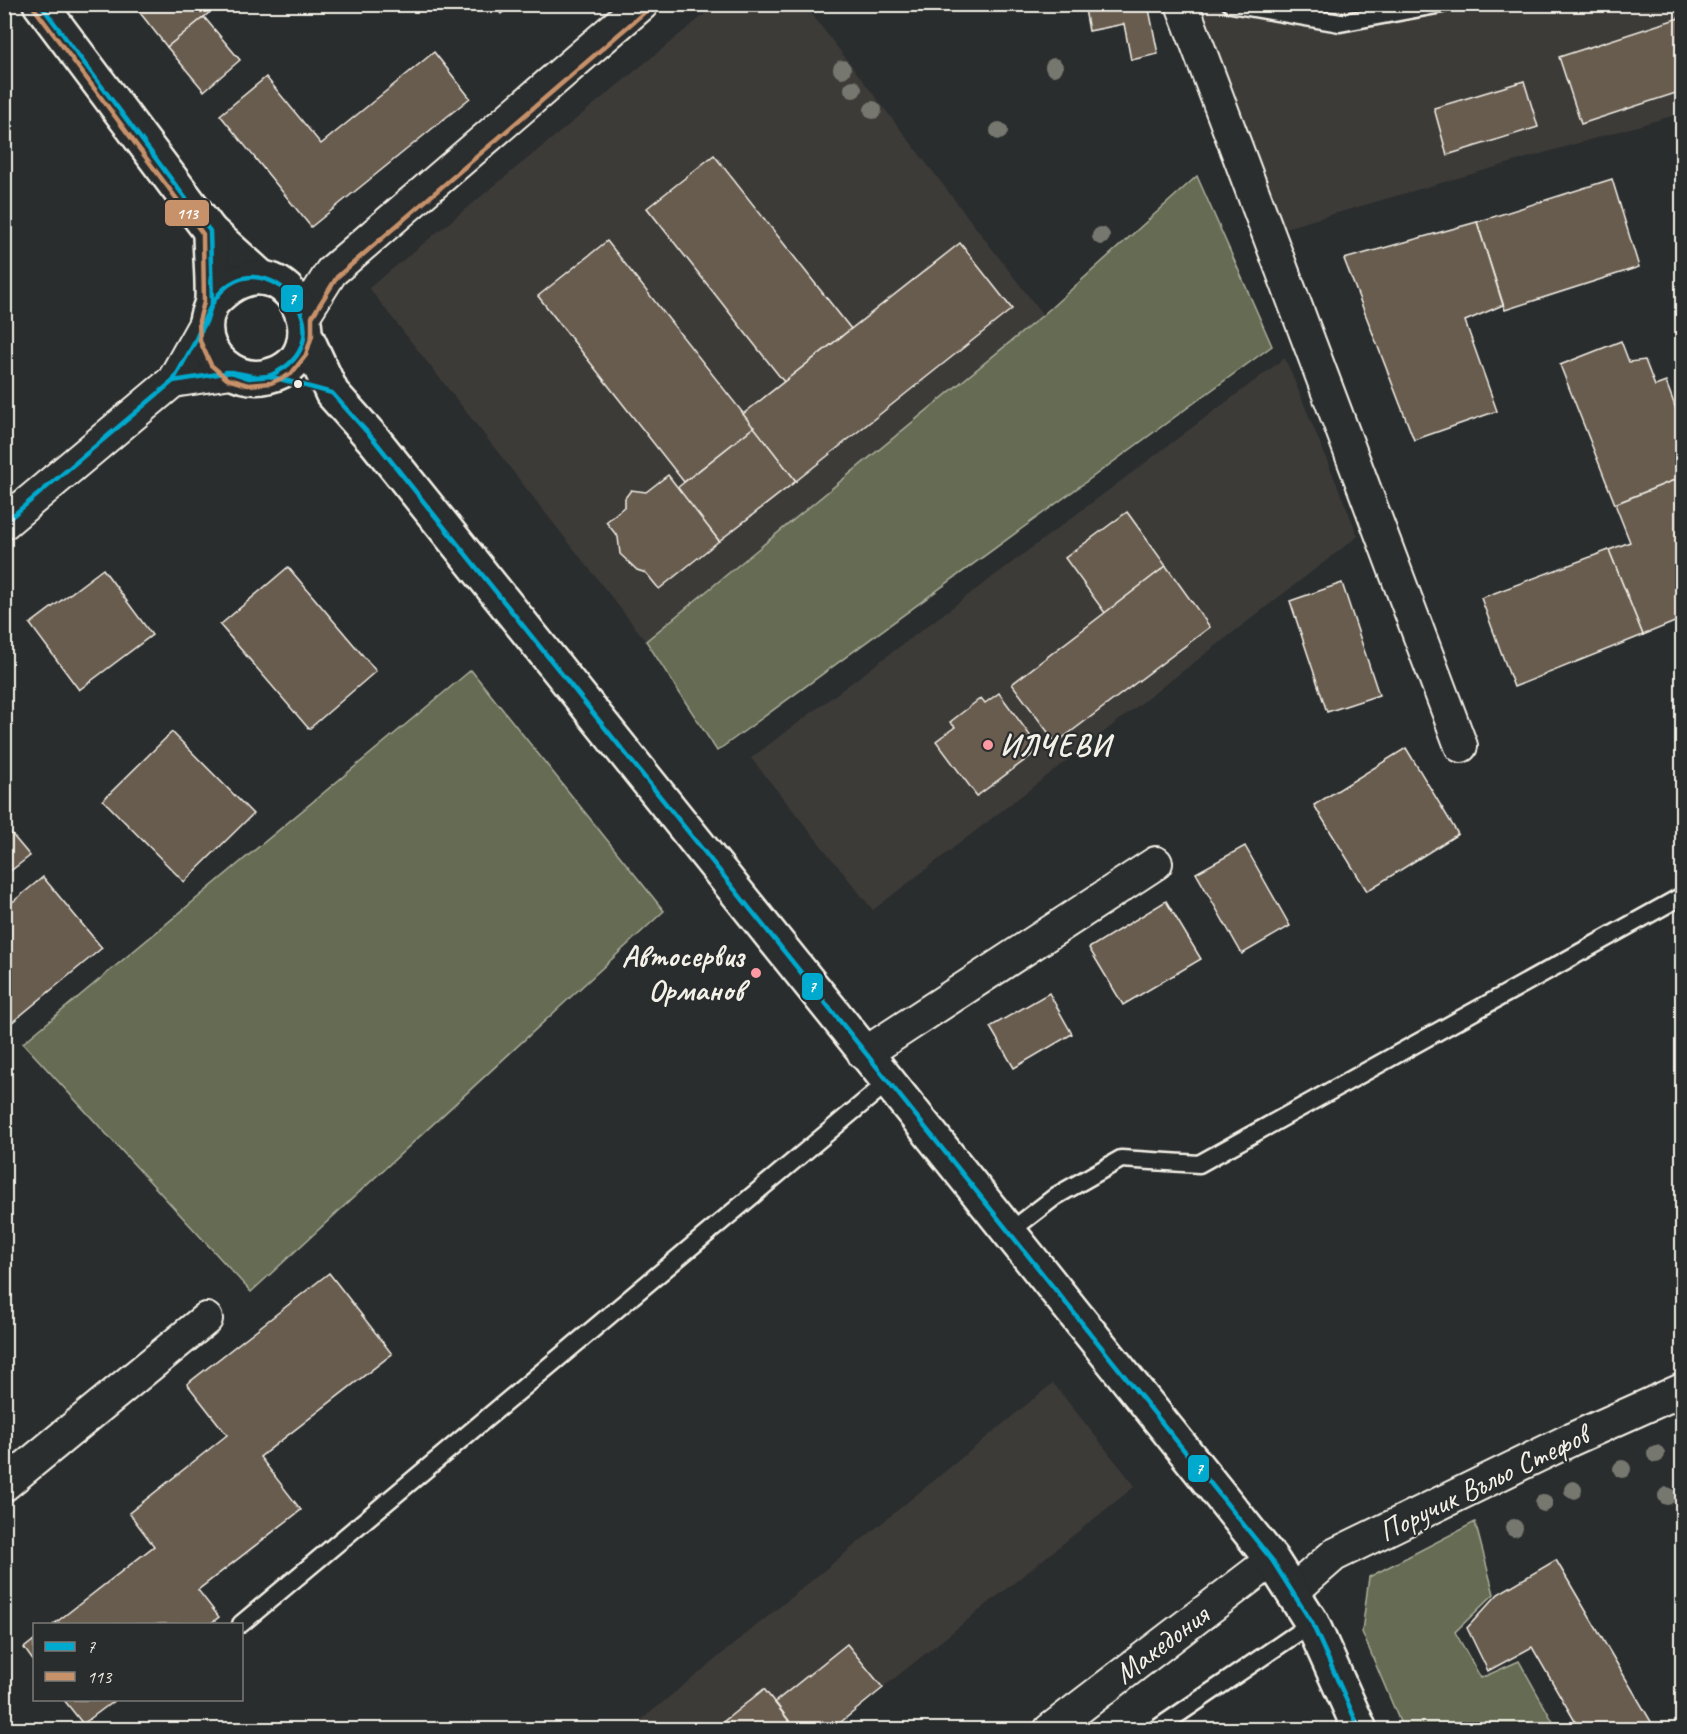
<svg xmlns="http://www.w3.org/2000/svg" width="1687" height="1734" font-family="Caveat,sans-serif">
<rect width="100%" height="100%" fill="#2a2d2e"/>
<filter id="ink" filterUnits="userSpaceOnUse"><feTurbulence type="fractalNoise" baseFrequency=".0167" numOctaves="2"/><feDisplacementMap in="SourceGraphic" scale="12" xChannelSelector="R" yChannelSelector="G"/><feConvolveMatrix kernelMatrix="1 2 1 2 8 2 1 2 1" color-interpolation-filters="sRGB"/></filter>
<g filter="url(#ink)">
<g fill="#3d3b38">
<path d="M804,4L1043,315L646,641L369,288L716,5Z"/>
<path d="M1201,5H1682V113L1285,228L1224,87Z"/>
<path d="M1285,358L1358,536L873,910L751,758Z"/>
<path d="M1053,1383L1135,1486L831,1729L629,1730Z"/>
</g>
<g fill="#656c52" stroke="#acae9d" stroke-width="1.5">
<path d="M1197,176L1272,346L717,751L646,641L1043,315Z"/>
<path d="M471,670L664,911L251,1292L23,1043Z"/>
<path d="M1475,1522L1494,1594L1455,1632L1481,1678L1519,1661L1557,1729H1403L1362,1632L1369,1577Z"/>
</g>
<g fill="#685c4f" stroke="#f4f1e8" stroke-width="1.5">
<path d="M133,4H220L167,47Z"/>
<path d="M493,4H512L501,14Z"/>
<path d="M1084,4H1148L1158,54L1131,60L1124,24L1089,31Z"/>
<path d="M204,17L240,60L204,91L167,47Z"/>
<path d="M1682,17V91L1581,124L1559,57Z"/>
<path d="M434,52L470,98L311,227L220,115L266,77L321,144Z"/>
<path d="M1524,81L1538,127L1447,155L1434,108Z"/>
<path d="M714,155L851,329L784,382L647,208Z"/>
<path d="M1612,179L1639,267L1505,310L1477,222Z"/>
<path d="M1477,222L1503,305L1465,321L1497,411L1414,440L1344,259Z"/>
<path d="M607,241L754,427L684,482L538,296Z"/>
<path d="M960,243L1012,309L796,481L743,414Z"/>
<path d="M1621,341L1629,362L1645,360L1655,386L1666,382L1682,425V477L1615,504L1560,365Z"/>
<path d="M754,427L796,481L719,541L677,488Z"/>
<path d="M668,475L719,541L659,589L646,573L637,570L620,554L618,537L606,522L625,506V498L631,490L646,492Z"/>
<path d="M1682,477V619L1643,635L1609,550L1630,542L1615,504Z"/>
<path d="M1127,512L1166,566L1105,613L1065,558Z"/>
<path d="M1609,550L1643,635L1514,687L1481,598Z"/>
<path d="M1166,566L1210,627L1056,743L1012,684Z"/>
<path d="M288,567L376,671L309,729L220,625Z"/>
<path d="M103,569L152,635L79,690L30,624Z"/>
<path d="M1342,583L1379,695L1327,712L1290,601Z"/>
<path d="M999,693L1040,749L977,796L936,741L955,727L950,722L981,698L985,703Z"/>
<path d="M172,732L253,814L184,882L103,800Z"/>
<path d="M1406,748L1458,834L1367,891L1314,805Z"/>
<path d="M4,825L30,856L4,876Z"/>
<path d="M1245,846L1290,926L1242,954L1196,873Z"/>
<path d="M43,877L102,948L4,1029V909Z"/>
<path d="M1166,901L1201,959L1123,1005L1089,948Z"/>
<path d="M1049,993L1072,1034L1014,1068L990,1027Z"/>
<path d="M329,1273L392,1354L260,1457L301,1510L198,1590L219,1617L210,1624H54L154,1546L129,1513L227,1435L187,1384Z"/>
<path d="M1556,1560L1656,1730H1580L1532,1647L1488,1671L1467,1628L1498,1594Z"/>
<path d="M34,1640V1662L24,1648Z"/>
<path d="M847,1644L883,1688L831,1730H796L775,1702Z"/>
<path d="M764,1689L796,1730H713Z"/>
<path d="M64,1700H115L83,1724Z"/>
</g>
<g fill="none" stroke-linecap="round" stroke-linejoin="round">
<defs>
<g id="service">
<path d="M1231,4L1340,23L1442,4"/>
<path d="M1008,1233L1056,1196L1121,1159L1199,1164L1682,896"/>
<path d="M241,1624L888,1082"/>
<path d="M1155,1730L1312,1623"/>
</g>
<g id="minor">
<path d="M1182,4L1461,746"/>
<path d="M304,315L331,272L642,4"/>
<path d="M173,381L231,372"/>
<path d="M4,523L173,381L206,322"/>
<path d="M864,1054L1156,863"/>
<path d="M4,1485L206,1319"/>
<path d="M1292,1592L1334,1555L1570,1440L1682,1390"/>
<path d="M1050,1730L1272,1560"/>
</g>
<g id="tertiary">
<path d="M40,4L210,231L262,278"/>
<path d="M210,231C210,254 213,277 212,300C211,308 206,315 206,322C202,356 235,384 268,376C347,358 285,223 212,303"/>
<path d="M305,334L332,393L375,441L1272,1560L1312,1623L1360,1730"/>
</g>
</defs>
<use href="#service" stroke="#f4f1e8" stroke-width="21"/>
<use href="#minor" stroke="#f4f1e8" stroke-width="36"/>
<use href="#tertiary" stroke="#f4f1e8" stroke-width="38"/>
<use href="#service" stroke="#2a2d2e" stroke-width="16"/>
<use href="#minor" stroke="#2a2d2e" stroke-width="32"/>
<use href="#tertiary" stroke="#2a2d2e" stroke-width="33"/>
<defs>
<g id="bus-1">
<path d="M194,343C202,327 207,308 219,294C269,237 351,340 271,375C257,381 241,371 226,372"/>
<path d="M173,381L231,372L249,378L269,376L332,393L375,441L1272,1560L1312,1623L1360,1730"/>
<path d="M4,523L173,381L206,322L212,303L210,231L40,4"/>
</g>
<path id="bus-2" d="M34,8L203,234L204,302L199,321L200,341L211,365L227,379L248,385L271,383L291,374L306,355L312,335V317L337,277L647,10"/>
</defs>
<use href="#bus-1" stroke="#2a2d2e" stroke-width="9"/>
<use href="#bus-2" stroke="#2a2d2e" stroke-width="9"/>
<use href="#bus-1" stroke="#00a9ce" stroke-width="4.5"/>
<use href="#bus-2" stroke="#c7916a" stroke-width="4.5"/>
</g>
<g fill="#76786f">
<circle cx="1054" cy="67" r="9"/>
<circle cx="842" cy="69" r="9"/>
<circle cx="853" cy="89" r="9"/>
<circle cx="873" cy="110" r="9"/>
<circle cx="999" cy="131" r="9"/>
<circle cx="1101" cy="236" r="9"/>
<circle cx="1656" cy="1454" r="9"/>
<circle cx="1622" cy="1469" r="9"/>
<circle cx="1573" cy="1490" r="9"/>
<circle cx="1667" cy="1496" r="9"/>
<circle cx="1544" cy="1503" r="9"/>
<circle cx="1514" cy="1528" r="9"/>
</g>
</g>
<circle fill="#f4f1e8" stroke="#2a2d2e" stroke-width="2" cx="298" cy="384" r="5"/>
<g fill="#ff9aa2" stroke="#2a2d2e" stroke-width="2">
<circle cx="988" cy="745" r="6"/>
<circle cx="756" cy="973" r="6"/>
</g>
<g text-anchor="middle" stroke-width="4.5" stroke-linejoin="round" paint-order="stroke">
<g font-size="30" font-weight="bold" fill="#f4f1e8" stroke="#2a2d2e" text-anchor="start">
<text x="1000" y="755">ИЛЧЕВИ</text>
<text x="744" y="966" text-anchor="end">Автосервиз<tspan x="744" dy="34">Орманов</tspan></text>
</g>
<g font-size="30" fill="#f4f1e8" stroke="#2a2d2e">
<text transform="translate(1483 1483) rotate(-26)" y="10">Поручик Въльо Стефов</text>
<text transform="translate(1161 1644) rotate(-37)" y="10">Македония</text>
</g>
</g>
<g stroke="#2a2d2e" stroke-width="2">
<rect x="164" y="199" width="46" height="28" rx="6" fill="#c7916a"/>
<rect x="280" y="284" width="24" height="29" rx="6" fill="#00a9ce"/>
<rect x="801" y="972" width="23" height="29" rx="6" fill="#00a9ce"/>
<rect x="1187" y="1454" width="23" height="29" rx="6" fill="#00a9ce"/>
</g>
<g font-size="16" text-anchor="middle" font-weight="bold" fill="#fff">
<text x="187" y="219">113</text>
<text x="292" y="304">7</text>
<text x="812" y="992">7</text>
<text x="1199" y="1474">7</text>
</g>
<rect width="1687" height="1734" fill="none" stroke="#2a2d2e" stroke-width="24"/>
<rect x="12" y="12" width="1663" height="1710" fill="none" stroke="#f4f1e8" stroke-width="2" filter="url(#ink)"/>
<rect x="33" y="1623" width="210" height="78" fill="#2a2d2e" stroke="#7b7b78" stroke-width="1.5"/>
<rect x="45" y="1642" width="30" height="9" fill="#00a9ce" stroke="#7b7b78" stroke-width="1.5"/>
<text x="87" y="1653" font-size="18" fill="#f4f1e8">7</text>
<rect x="45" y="1672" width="30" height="9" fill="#c7916a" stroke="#7b7b78" stroke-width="1.5"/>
<text x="87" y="1683" font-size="18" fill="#f4f1e8">113</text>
</svg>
